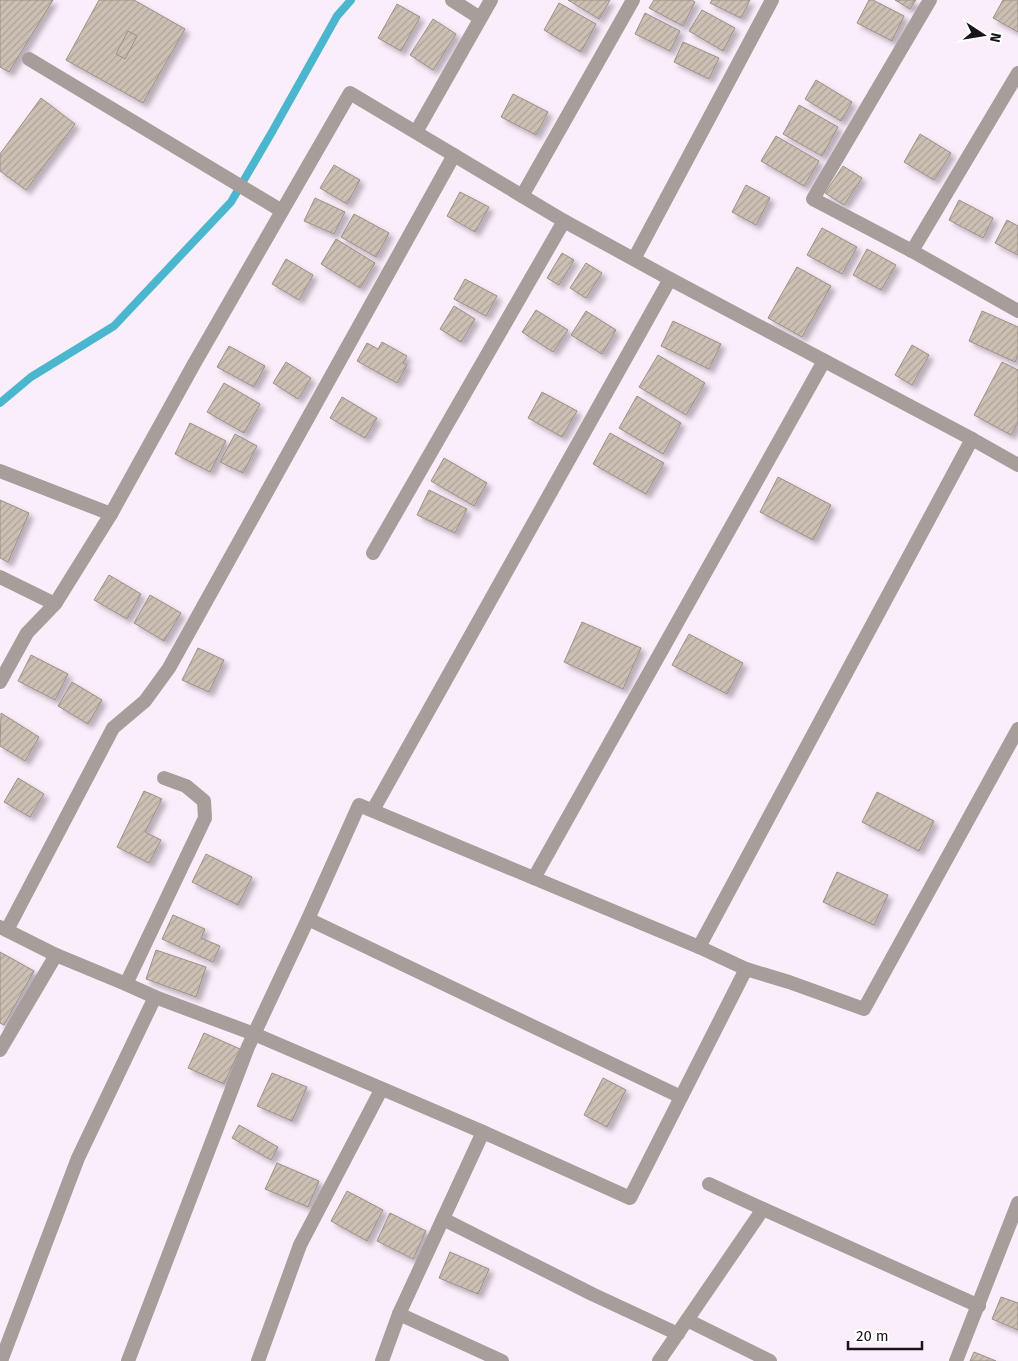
<svg xmlns="http://www.w3.org/2000/svg" width="1018" height="1361" font-family="'Fira Sans',sans-serif">
<defs>
<pattern id="building-hatch" width="6" height="6" patternUnits="userSpaceOnUse" patternTransform="scale(1.25)"><rect width="6" height="6" fill="#ccbfb4"/><path d="M-1 1l2-2M0 6l6-6M5 7l2-2" fill="none" stroke="#aea39a"/></pattern>
<filter id="shadow"><feDropShadow dx="4.5" dy="4.5" stdDeviation="2.5" flood-color="#0004"/></filter>
</defs>
<rect width="100%" height="100%" fill="#faeefb"/>
<g fill="none" stroke-linecap="round" stroke-linejoin="round">
<path stroke="#4ab7ce" stroke-width="8" d="M0,403L31,377L114,326L231,202L272,132L337,16L351,0"/>
</g>
<g fill="url(#building-hatch)" stroke="#9c8f85" filter="url(#shadow)">
<path d="M0,0H53L9,72L0,67Z"/>
<path d="M99,0H134L185,29L143,103L66,60Z"/>
<path d="M568,0H610L599,19Z"/>
<path d="M654,0H692L695,2L683,26L649,8Z"/>
<path d="M712,0H750L741,18L710,3Z"/>
<path d="M869,0H873L904,16L892,41L857,23Z"/>
<path d="M895,0H916L910,9Z"/>
<path d="M1003,0H1018V32L993,18Z"/>
<path d="M559,3L596,24L581,52L544,30Z"/>
<path d="M397,4L420,17L401,51L378,38Z"/>
<path d="M702,10L735,28L723,51L689,31Z"/>
<path d="M645,13L680,31L670,51L635,34Z"/>
<path d="M433,19L456,34L433,70L410,55Z"/>
<path d="M128,31L137,36L125,59L116,54Z"/>
<path d="M683,42L719,58L709,79L674,62Z"/>
<path d="M816,80L852,102L841,121L805,99Z"/>
<path d="M513,94L548,112L536,135L501,117Z"/>
<path d="M41,98L75,124L26,190L0,171V154Z"/>
<path d="M799,105L838,127L822,156L783,134Z"/>
<path d="M920,134L951,153L934,180L904,162Z"/>
<path d="M776,136L819,161L804,186L761,161Z"/>
<path d="M334,165L360,180L347,204L320,188Z"/>
<path d="M843,166L862,178L844,205L825,193Z"/>
<path d="M746,185L770,198L756,225L732,212Z"/>
<path d="M460,192L489,207L475,232L447,216Z"/>
<path d="M315,198L345,212L334,234L304,221Z"/>
<path d="M959,200L993,218L983,238L949,220Z"/>
<path d="M354,214L389,233L376,257L341,237Z"/>
<path d="M1007,220L1018,226V255L995,243Z"/>
<path d="M822,228L857,247L842,274L807,255Z"/>
<path d="M336,239L375,263L360,288L321,264Z"/>
<path d="M867,249L896,265L881,290L853,275Z"/>
<path d="M562,253L574,260L559,285L547,278Z"/>
<path d="M286,259L313,275L299,300L272,284Z"/>
<path d="M586,263L602,273L586,298L570,288Z"/>
<path d="M797,267L831,286L802,337L768,318Z"/>
<path d="M465,279L497,296L486,316L454,299Z"/>
<path d="M454,306L475,319L461,342L440,329Z"/>
<path d="M536,310L568,330L553,352L522,332Z"/>
<path d="M586,311L616,330L602,354L571,335Z"/>
<path d="M982,311L1018,327V355L1015,362L969,341Z"/>
<path d="M673,321L721,344L709,369L661,346Z"/>
<path d="M382,342L407,356L403,363L407,365L397,383L357,361L367,343L378,349Z"/>
<path d="M912,345L929,355L912,385L895,375Z"/>
<path d="M229,346L265,366L254,387L217,367Z"/>
<path d="M658,355L705,383L686,415L639,387Z"/>
<path d="M286,362L311,378L298,399L273,383Z"/>
<path d="M1002,362L1018,370V422L1011,435L974,415Z"/>
<path d="M224,383L260,404L244,433L207,412Z"/>
<path d="M542,392L577,411L562,437L528,418Z"/>
<path d="M637,396L681,423L663,454L619,428Z"/>
<path d="M342,397L377,418L365,438L330,418Z"/>
<path d="M190,423L226,441L210,472L175,454Z"/>
<path d="M610,433L664,463L646,494L593,464Z"/>
<path d="M235,434L257,446L243,473L220,462Z"/>
<path d="M444,458L487,483L474,506L431,481Z"/>
<path d="M778,477L831,505L813,540L760,512Z"/>
<path d="M429,490L467,509L455,533L417,515Z"/>
<path d="M0,500L29,513L8,562L0,558Z"/>
<path d="M109,575L141,594L127,619L94,600Z"/>
<path d="M150,595L181,613L164,641L134,623Z"/>
<path d="M582,622L641,648L623,689L564,662Z"/>
<path d="M689,634L743,663L727,694L672,665Z"/>
<path d="M198,648L224,660L209,692L182,680Z"/>
<path d="M31,655L68,674L55,700L18,681Z"/>
<path d="M72,682L102,700L88,724L58,706Z"/>
<path d="M1,713L39,737L25,761L0,746Z"/>
<path d="M18,778L44,794L30,817L4,802Z"/>
<path d="M144,791L162,799L145,832L161,840L149,863L117,847Z"/>
<path d="M877,792L934,821L919,851L862,822Z"/>
<path d="M206,854L252,877L238,905L192,882Z"/>
<path d="M837,872L888,895L874,925L823,902Z"/>
<path d="M173,915L205,929L201,938L220,946L213,962L162,939Z"/>
<path d="M156,950L206,967L196,997L146,979Z"/>
<path d="M0,952L34,971L4,1025L0,1023Z"/>
<path d="M204,1033L240,1049L224,1084L188,1068Z"/>
<path d="M272,1073L307,1087L292,1121L257,1106Z"/>
<path d="M603,1078L626,1090L607,1127L584,1115Z"/>
<path d="M239,1125L278,1147L271,1160L232,1138Z"/>
<path d="M277,1163L319,1181L308,1207L265,1189Z"/>
<path d="M347,1191L383,1210L367,1241L331,1221Z"/>
<path d="M390,1213L426,1231L413,1259L377,1241Z"/>
<path d="M450,1252L489,1269L478,1294L439,1278Z"/>
<path d="M1001,1297L1018,1303V1330L992,1319Z"/>
<path d="M974,1352L996,1361H970Z"/>
</g>
<g fill="none" stroke-linecap="round" stroke-linejoin="round">
<g stroke="#a59e9a" stroke-width="14">
<path d="M452,0L480,18"/>
<path d="M930,0L813,199L912,251L1018,311"/>
<path d="M29,59L282,211"/>
<path d="M416,132L491,0"/>
<path d="M522,196L633,0"/>
<path d="M912,251L1018,73"/>
<path d="M634,259L772,0"/>
<path d="M0,471L111,514"/>
<path d="M373,553L564,221"/>
<path d="M0,577L55,604"/>
<path d="M0,682L27,633L55,604L111,514L194,364L350,93L564,221L670,279L972,439L1018,465"/>
<path d="M373,810L670,279"/>
<path d="M534,878L824,361"/>
<path d="M308,919L681,1097"/>
<path d="M0,927L56,955L126,984L155,997L254,1034L483,1132L630,1198L746,969"/>
<path d="M7,930L113,728L145,701L169,668L454,155"/>
<path d="M699,947L972,439"/>
<path d="M126,984L205,818L204,801L186,786L164,778"/>
<path d="M0,1050L56,955"/>
<path d="M709,1184L763,1209"/>
<path d="M443,1219L592,1294L678,1334"/>
<path d="M399,1314L502,1361"/>
<path d="M687,1320L770,1361"/>
<path d="M1,1361L78,1158L155,997"/>
<path d="M128,1361L248,1047L308,919L359,805L699,947L746,969L789,982L864,1009L1018,729"/>
<path d="M258,1361L300,1245L381,1090"/>
<path d="M382,1361L399,1314L483,1132"/>
<path d="M659,1361L763,1209L979,1306"/>
<path d="M956,1361L1018,1203"/>
</g>
</g>
<g transform="translate(983 35) rotate(102)" stroke="#ffffff" stroke-width="4" paint-order="stroke">
<path d="M0-4L9 19L0 12L-9 19Z" fill="#181418"/>
<text y="-8" font-size="14" font-weight="bold" text-anchor="middle" fill="#181418">N</text>
</g>
<path d="M848 1341v8h74v-8" fill="none" stroke="#181418" stroke-width="2.5"/>
<text x="856" y="1341" font-size="15" fill="#181418" stroke="#ffffff" stroke-width="4" paint-order="stroke">20 m</text>
</svg>
